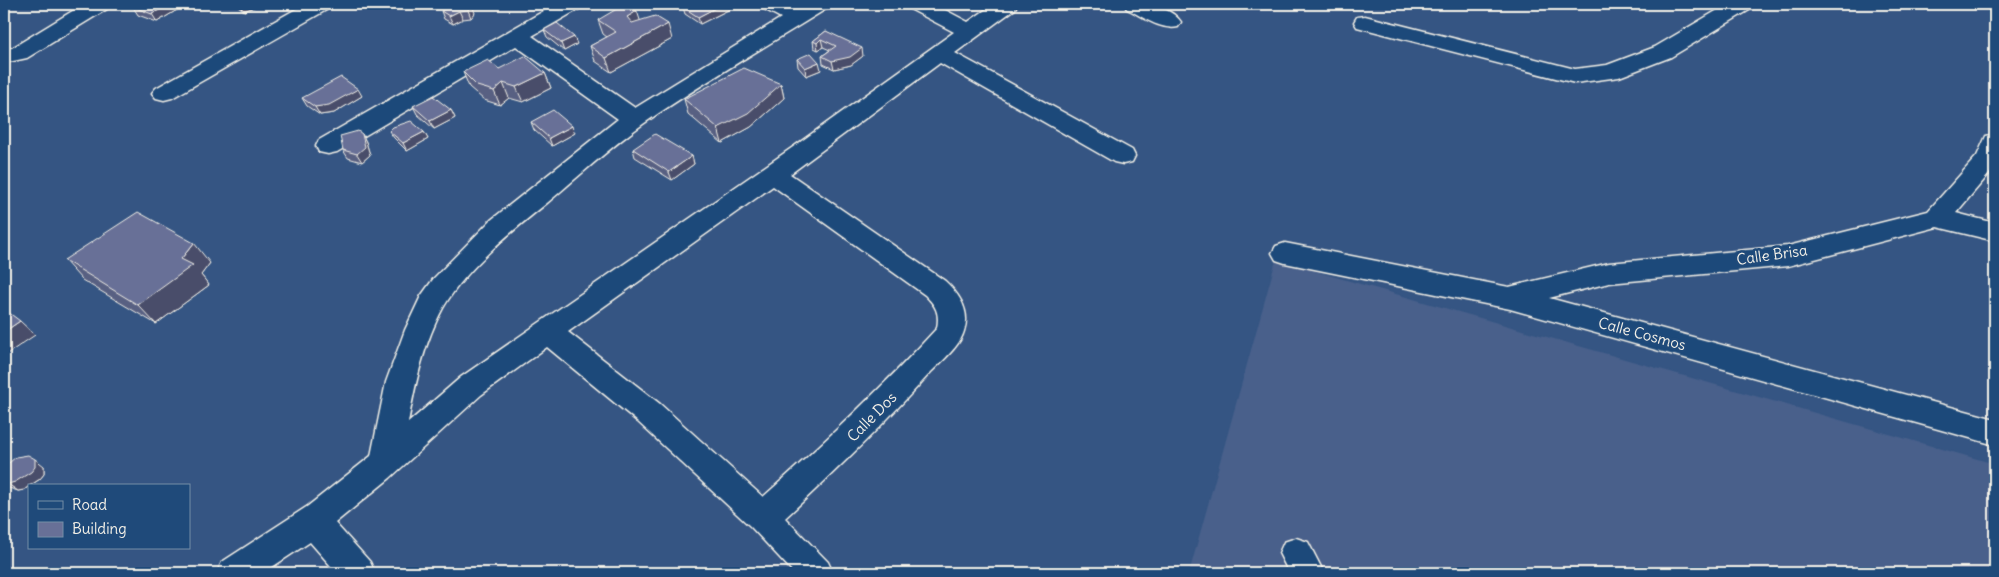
<svg xmlns="http://www.w3.org/2000/svg" width="1999" height="577" font-family="Delius,sans-serif">
<rect width="100%" height="100%" fill="#355583"/>
<filter id="ink" filterUnits="userSpaceOnUse"><feTurbulence type="fractalNoise" baseFrequency=".02" numOctaves="2"/><feDisplacementMap in="SourceGraphic" scale="10" xChannelSelector="R" yChannelSelector="G"/><feConvolveMatrix kernelMatrix="1 2 1 2 8 2 1 2 1" color-interpolation-filters="sRGB"/></filter>
<g filter="url(#ink)">
<path fill="#48608b" d="M1276,260L1995,464V573H1189Z"/>
<g fill="none" stroke-linecap="round" stroke-linejoin="round">
<defs>
<g id="street">
<path d="M84,4H110L107,9L27,58L4,63V49L12,48Z"/>
<path d="M305,4H331L328,9L172,98L164,100L156,98L152,93L156,88Z"/>
<path d="M556,4H582L579,9L532,36L635,108L781,18L764,9L762,4H787L796,9L804,4H829L826,9C765,47 702,83 643,124C609,148 578,177 547,203C511,232 467,267 443,308C424,342 415,385 408,423L461,377L796,145L954,32L910,9L908,4H934L968,22L994,4H1017L1015,9L955,53L1132,150L1135,156L1132,162L1123,164L1114,162L940,63L790,174L945,281C959,294 971,311 964,331C960,346 942,361 931,372C885,423 836,471 785,518L828,562L833,573H794L751,527L638,422L547,347L481,395L390,478L335,523L370,562L375,573H337L310,542L263,573H217L222,562L308,506L371,456L386,382L405,330L421,296L434,278L491,220L618,119L516,46L337,152L328,154L319,152L316,146L319,140ZM773,186L925,295C936,306 940,313 937,328C882,388 824,443 763,497L660,404L568,332Z"/>
<path d="M1124,4C1143,3 1169,5 1181,22L1178,27C1161,31 1142,16 1127,9Z"/>
<path d="M1728,4H1754L1751,9L1671,57L1619,77L1575,83L1357,27L1354,22L1357,17L1365,16L1575,69L1607,65L1655,47Z"/>
<path d="M1995,134V167L1956,213L1995,223V241L1937,227L1788,266L1609,283L1549,298L1995,419V445L1510,309L1285,263L1276,260L1272,253L1276,246L1285,243L1509,287L1609,263L1788,246L1928,211L1977,156L1986,136Z"/>
<path d="M1296,538L1308,542L1324,573H1289L1279,553L1284,542Z"/>
</g>
</defs>
<use href="#street" stroke="#f4f1e8" stroke-width="3"/>
<use href="#street" fill="#1f4a7a" fill-rule="evenodd"/>
</g>
<g fill="#596082" stroke="#f4f1e8">
<path d="M187,4L157,22L138,15L133,7Z"/>
<path d="M236,4H261L244,11Z"/>
<path d="M455,4L475,13L471,18L463,19L453,24L444,19L441,11Z"/>
<path d="M683,7L730,9L700,24L685,14Z"/>
<path d="M598,20L672,39L611,72L595,61L590,46L607,37L603,34Z"/>
<path d="M544,30L577,44L564,51L547,37Z"/>
<path d="M826,31L863,56L851,65L834,69L823,64L822,56L830,50L823,47L818,50L814,48L813,41Z"/>
<path d="M797,59L821,70L806,76L798,67Z"/>
<path d="M499,69L545,73L551,88L523,102L509,98L500,105L484,100L469,87L463,72Z"/>
<path d="M781,84L784,98L751,127L722,143L688,114L684,99Z"/>
<path d="M362,96L334,113L320,115L307,106L302,98Z"/>
<path d="M413,106L451,110L455,118L434,129L417,114Z"/>
<path d="M531,122L575,133L552,146L534,130Z"/>
<path d="M389,131L424,132L428,139L407,151L394,138Z"/>
<path d="M362,134L366,142L370,155L362,162L348,158L343,150Z"/>
<path d="M633,149L692,156L694,164L672,180L635,157Z"/>
<path d="M64,260L210,263L201,275L209,285L156,324L82,280Z"/>
<path d="M44,466V474L40,479L24,490L18,491L9,488L4,484V467Z"/>
</g>
<g fill="#494e6a" stroke="#f4f1e8">
<path d="M169,4H187L157,22L152,14Z"/>
<path d="M239,4H261L244,11Z"/>
<path d="M723,4H729L730,9L700,24L698,17Z"/>
<path d="M472,5L475,13L471,18L468,10Z"/>
<path d="M459,11L463,19L453,24L449,16Z"/>
<path d="M637,11L642,26L631,31L627,17Z"/>
<path d="M668,24L672,39L611,72L606,58Z"/>
<path d="M574,37L577,44L564,51L561,43Z"/>
<path d="M821,39L823,47L818,50L817,43Z"/>
<path d="M862,48L863,56L851,65L834,69L832,61Z"/>
<path d="M819,62L821,70L806,76L805,68Z"/>
<path d="M545,73L551,88L523,102L516,87Z"/>
<path d="M503,83L509,98L500,105L494,91Z"/>
<path d="M781,84L784,98L751,127L722,143L718,128Z"/>
<path d="M358,89L362,96L334,113L320,115L315,107Z"/>
<path d="M451,110L455,118L434,129L430,121Z"/>
<path d="M572,126L575,133L552,146L549,138Z"/>
<path d="M424,132L428,139L407,151L403,143Z"/>
<path d="M362,134L366,142L370,155L362,162L357,154Z"/>
<path d="M692,156L694,164L672,180L669,172Z"/>
<path d="M194,243L210,263L201,275L209,285L156,324L138,305L181,259Z"/>
<path d="M20,321L35,335L4,356V332Z"/>
<path d="M35,459L44,466V474L40,479L29,486L24,490L18,491L8,484Z"/>
</g>
<g fill="#687097" stroke="#f4f1e8">
<path d="M138,4H169L152,14L133,7Z"/>
<path d="M455,4H470L472,5L468,10L459,11L449,16L441,11Z"/>
<path d="M625,4L637,11L627,17L632,23L655,16L668,24L606,58L590,46L616,32L598,20Z"/>
<path d="M689,4H723L698,17L683,7Z"/>
<path d="M557,23L574,37L561,43L544,30Z"/>
<path d="M826,31L862,48L850,57L832,61L822,56L836,46L821,39L817,43L813,41Z"/>
<path d="M811,53L819,62L805,68L797,59Z"/>
<path d="M525,56L545,73L516,87L503,83L494,91L477,86L463,72L488,60L499,69Z"/>
<path d="M744,68L781,84L748,113L718,128L684,99Z"/>
<path d="M341,77L358,89L329,105L315,107L302,98Z"/>
<path d="M433,96L451,110L430,121L413,106Z"/>
<path d="M553,110L572,126L549,138L531,122Z"/>
<path d="M411,121L424,132L403,143L389,131L393,127Z"/>
<path d="M358,131L362,134L365,147L357,154L343,150L340,136Z"/>
<path d="M655,134L692,156L669,172L633,149Z"/>
<path d="M138,212L194,243L181,259L193,265L138,305L64,260Z"/>
<path d="M4,309L20,321L4,332Z"/>
<path d="M28,455L35,459V467L31,472L15,482L8,484L4,482V467L16,457Z"/>
</g>
</g>
<g text-anchor="middle" stroke-width="5" stroke-linejoin="round" paint-order="stroke">
<g font-size="15" fill="#f4f1e8" stroke="#1f4a7a">
<text transform="translate(1772 255) rotate(-8)" y="5">Calle Brisa</text>
<text transform="translate(1642 334) rotate(15)" y="5">Calle Cosmos</text>
<text transform="translate(872 417) rotate(-45)" y="5">Calle Dos</text>
</g>
</g>
<rect width="1999" height="577" fill="none" stroke="#1f4a7a" stroke-width="20"/>
<rect x="10" y="10" width="1979" height="557" fill="none" stroke="#f4f1e8" stroke-width="2" filter="url(#ink)"/>
<rect x="28" y="484" width="162" height="65" fill="#1f4a7a" stroke="#748da6"/>
<rect x="38" y="501" width="25" height="8" fill="#1f4a7a" stroke="#748da6"/>
<text x="72" y="510" font-size="15" fill="#f4f1e8">Road</text>
<rect x="38" y="522" width="25" height="15" fill="#687097" stroke="#748da6"/>
<text x="72" y="534" font-size="15" fill="#f4f1e8">Building</text>
</svg>
